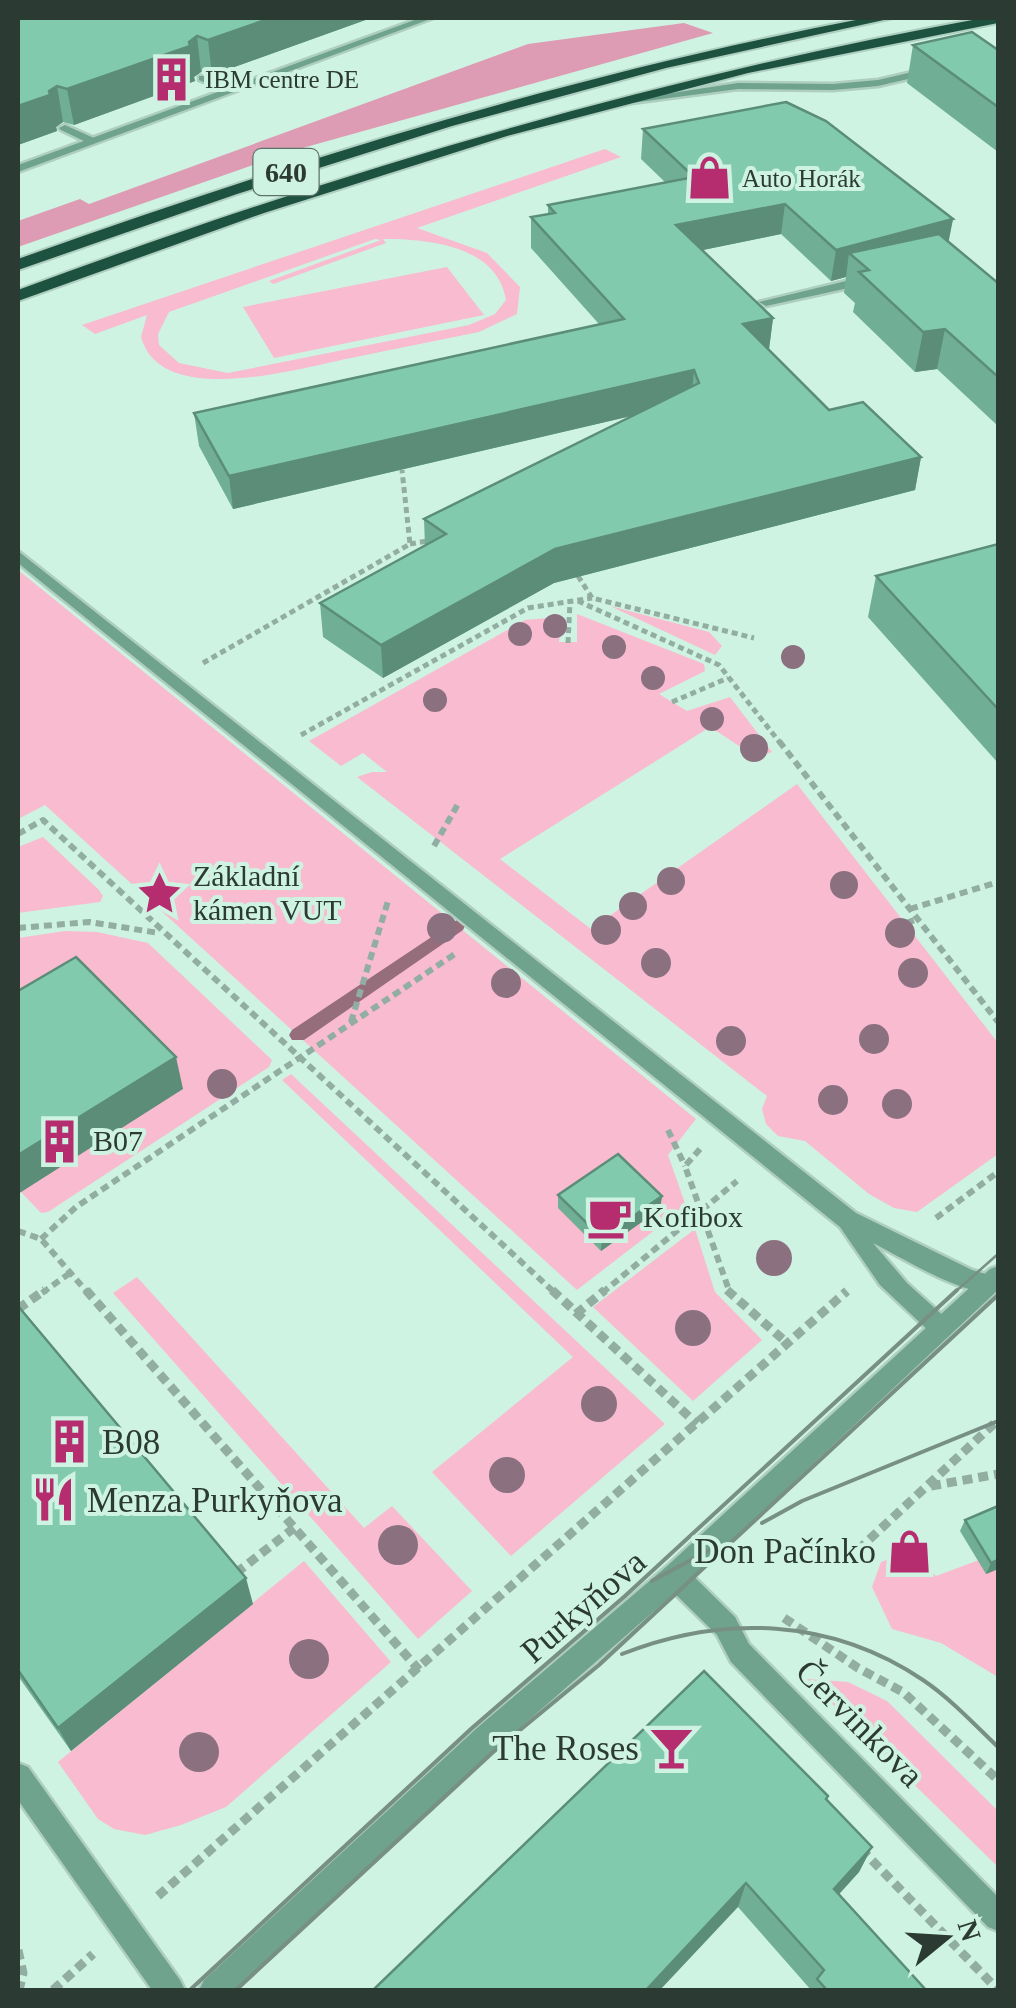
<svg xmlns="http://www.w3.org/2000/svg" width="1016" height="2008" font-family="Georgia,serif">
<rect width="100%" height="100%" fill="#cff3e3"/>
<g fill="#f8bbd0" fill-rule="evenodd">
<path d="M605,149L621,157L417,228L487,253L520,287L517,314L479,332C436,341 393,349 351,358C300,368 161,410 141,337L147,315L95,334L82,325ZM375,239L381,240L269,281L273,284L386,243L383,239C428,239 497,245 506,300L495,314L469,325L228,373L179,363L159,345L158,334L169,312Z"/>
<path d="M447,267L484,315L274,358L243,307Z"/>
<path d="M18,570L696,1119L668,1155L686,1206L577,1290L45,805L18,819Z"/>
<path d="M610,606L709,632L722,646L715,655Z"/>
<path d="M577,614L704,664L705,671L659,694L687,711L730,697L772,752L756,757L710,727L500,859L591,929L797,784L998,1043V1154L917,1212L894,1208L869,1194L805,1141L778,1136L766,1124L762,1109L767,1096L357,777L372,772H387L363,753L341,766L309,741L525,620L561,617L559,642H577Z"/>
<path d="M43,837L99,890L103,896L100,902L18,913V847Z"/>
<path d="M65,931L97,932L148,943L272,1060L269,1067L48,1212L41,1213L21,1192L18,938Z"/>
<path d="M291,1074L665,1424L511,1556L432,1472L573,1357L282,1080Z"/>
<path d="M695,1229L715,1292L762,1340L693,1401L593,1307Z"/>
<path d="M137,1277L364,1528L392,1506L472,1591L418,1639L113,1293Z"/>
<path d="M889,1559L897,1572L920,1563L936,1576L979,1560L998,1569V1677L941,1643L892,1629L872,1587L881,1562Z"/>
<path d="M304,1561L391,1662L226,1807L181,1825L145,1835L114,1829L98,1819L58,1762Z"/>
<path d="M807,1679L848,1682L887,1701L998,1811V1867Z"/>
</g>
<path fill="#dd9cb3" d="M684,23L713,33L299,149L18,247V221L80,199L89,204L528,44Z"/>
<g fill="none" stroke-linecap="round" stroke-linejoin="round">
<path fill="#956d7b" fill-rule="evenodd" d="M457,920L463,922L465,926L463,930L304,1040H292L289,1035L292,1030Z"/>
<defs>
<g id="service">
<path d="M934,67L939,70L938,72L878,86L833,90L738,89L631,103L625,100L738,83L833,84L878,80Z"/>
<path d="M199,76H207L237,90L227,92L199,80Z"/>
<path d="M65,125L96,139L98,141L88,143L61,130L59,128Z"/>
<path d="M871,275L877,279L876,282L766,306L759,302Z"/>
<path d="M18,551L856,1213L972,1270L996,1277V1291C970,1300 899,1256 873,1243L907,1283L948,1320L952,1327L948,1334L940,1337L932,1334L880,1285L840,1227L18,563Z"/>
<path d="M18,1763L28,1767L180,1980L185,1990H152L18,1800Z"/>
</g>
<g id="minor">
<path d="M420,18H433L18,172V165Z"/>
<path d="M675,1564L684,1567L735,1617L749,1644L998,1897V1931L988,1927L731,1662L717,1635L666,1585L662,1576L666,1567Z"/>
</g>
<path id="tertiary" d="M998,1266V1290L684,1585L498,1747L235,1990H199L204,1980L478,1727L666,1567L990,1269Z"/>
<g id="trunk">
<path d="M866,18H893L666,68L452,126L237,194L18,270V259C296,160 576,73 866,18Z"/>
<path d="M983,18H998V23L748,73L507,136L264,213L18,301V290C333,173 652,78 983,18Z"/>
</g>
</defs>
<use href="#service" stroke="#aecec0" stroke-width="5"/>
<use href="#minor" stroke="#aecec0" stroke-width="5"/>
<use href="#tertiary" stroke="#aecec0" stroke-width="5"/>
<use href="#trunk" stroke="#aecec0" stroke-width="4"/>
<g stroke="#92ada1" stroke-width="5" stroke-dasharray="6 4" stroke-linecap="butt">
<path d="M410,544L433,540"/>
<path d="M578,576L592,598L754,638"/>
<path d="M578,601L719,665L781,744"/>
<path d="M568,643L570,602"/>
<path d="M203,663L410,544L402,470"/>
<path d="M672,702L728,678"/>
<path d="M301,735L528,608L592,598"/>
</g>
<g stroke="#92ada1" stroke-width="6" stroke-dasharray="8 5" stroke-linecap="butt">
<path d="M779,741L998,1022"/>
<path d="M18,834L43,820L555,1293"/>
<path d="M434,846L458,804"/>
<path d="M910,909L998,882"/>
<path d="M894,927L918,919"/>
<path d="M18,928L89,922L159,933"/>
<path d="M351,1022L388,901"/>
<path d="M668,1130L685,1166"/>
<path d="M700,1149L685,1166L730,1293"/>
<path d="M936,1218L998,1172"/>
<path d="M18,1231L41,1239L88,1293"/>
<path d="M41,1239L76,1207L455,954"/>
<path d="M42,1293L70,1273"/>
<path d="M602,1293L737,1181"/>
</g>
<g stroke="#92ada1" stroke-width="9" stroke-dasharray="10 6" stroke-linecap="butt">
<path d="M86,1290L419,1670"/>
<path d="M552,1290L697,1424"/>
<path d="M727,1290L787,1343"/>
<path d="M18,1309L45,1290"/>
<path d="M576,1314L605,1290"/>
<path d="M931,1486L998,1474"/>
<path d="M846,1561L998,1420"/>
<path d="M236,1573L294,1528"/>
<path d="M784,1618L858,1668L903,1692L998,1780"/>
<path d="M861,1849L998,1990"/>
<path d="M158,1896L847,1291"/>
<path d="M18,1950L23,1973L19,1990"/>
<path d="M53,1990L93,1954"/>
</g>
<use href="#service" fill="#6fa38e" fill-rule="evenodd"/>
<use href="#minor" fill="#6fa38e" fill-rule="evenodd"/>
<use href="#tertiary" fill="#6fa38e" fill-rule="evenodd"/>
<use href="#trunk" fill="#1d5240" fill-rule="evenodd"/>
<path stroke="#778f85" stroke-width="2.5" d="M954,1293L998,1254"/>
<g stroke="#778f85" stroke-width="4">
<path d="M762,1523L802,1501L998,1421"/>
<path d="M652,1581L713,1548"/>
<path d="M622,1654C723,1614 831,1618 923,1680C951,1699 974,1724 998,1747"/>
<path d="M190,1990L472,1728L625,1596L957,1290"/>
<path d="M236,1990L492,1753L599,1665L998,1295"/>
</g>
</g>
<g fill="#8b707f">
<circle cx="555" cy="626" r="12"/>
<circle cx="520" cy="634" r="12"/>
<circle cx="614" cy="647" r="12"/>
<circle cx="793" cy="657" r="12"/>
<circle cx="653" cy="678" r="12"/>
<circle cx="435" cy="700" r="12"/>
<circle cx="712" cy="719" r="12"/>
<circle cx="754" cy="748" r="14"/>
<circle cx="671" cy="881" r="14"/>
<circle cx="844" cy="885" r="14"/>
<circle cx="633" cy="906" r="14"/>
<circle cx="442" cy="928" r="15"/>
<circle cx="606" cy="930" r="15"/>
<circle cx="900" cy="933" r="15"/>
<circle cx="656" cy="963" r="15"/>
<circle cx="913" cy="973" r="15"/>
<circle cx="506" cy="983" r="15"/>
<circle cx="874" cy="1039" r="15"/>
<circle cx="731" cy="1041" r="15"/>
<circle cx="222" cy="1084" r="15"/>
<circle cx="833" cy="1100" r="15"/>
<circle cx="897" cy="1104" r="15"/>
<circle cx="774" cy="1258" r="18"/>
<circle cx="693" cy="1328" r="18"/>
<circle cx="599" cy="1404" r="18"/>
<circle cx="507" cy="1475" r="18"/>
<circle cx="398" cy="1545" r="20"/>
<circle cx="309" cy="1659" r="20"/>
<circle cx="199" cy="1752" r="20"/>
</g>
<g fill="#70ae95">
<path d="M18,18H371L212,75L201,72L194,77L195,81L74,125L63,122L56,127L57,131L18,145Z"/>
<path d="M913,45L998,50V152L907,83Z"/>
<path d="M643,129L953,219L948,241L998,283V426L937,369L915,372L853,312L855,303L844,293L846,277L831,281L781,234L702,250L773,318L769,349L829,410L921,457L915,490L554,583L383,678L323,637L320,603L425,546L424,519L631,416L233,509L199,446L194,413L599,324L531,248V217L548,214V205L666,183L641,159Z"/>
<path d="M998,544V763L868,617L876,576Z"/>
<path d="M558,1195L662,1196L660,1209L601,1251L558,1208Z"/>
<path d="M18,1306L253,1604L71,1751L18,1676Z"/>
<path d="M998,1506V1569L986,1574L960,1531L965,1520Z"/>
<path d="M826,1799L872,1847L859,1872L839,1894L926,1990H811L738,1907L373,1990Z"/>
</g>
<g fill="#5b8d79">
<path d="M271,18H371L212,75L208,40Z"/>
<path d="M197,36L201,72L194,77L195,81L74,125L67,89L189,42Z"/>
<path d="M57,86L63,122L56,127L57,131L18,145V106Z"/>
<path d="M785,204L781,234L674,256L676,225Z"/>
<path d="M953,219L947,250L849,253L846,277L831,281L836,250Z"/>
<path d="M773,318L769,349L743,324Z"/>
<path d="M945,329L937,369L915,372L923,332Z"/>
<path d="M694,370L691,402L233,509L229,476Z"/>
<path d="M921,457L915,490L554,583L383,678L381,645L555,549Z"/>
<path d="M176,1057L183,1089L18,1194V1155Z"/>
<path d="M662,1196L660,1209L601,1251L602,1238Z"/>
<path d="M998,1560V1569L986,1574L991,1563Z"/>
<path d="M246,1578L253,1604L71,1751L58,1728Z"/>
<path d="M872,1847L859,1872L822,1913L834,1889Z"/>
<path d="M746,1883L738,1907L660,1990H646Z"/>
</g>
<g fill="#82caad" stroke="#5b8d79" stroke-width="2.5">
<path d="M18,18H271L208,40L197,36L189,42L190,46L67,89L57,86L49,91L50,95L18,106Z"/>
<path d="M972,32L998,50V107L913,45Z"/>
<path d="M786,102L826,121L953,219L836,250L785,204L676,225L773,318L743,324L829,410L863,402L921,457L555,549L381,645L320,603L446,534L424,519L699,383L694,370L229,476L194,413L624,319L531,217L555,213L548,205L694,177L643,129Z"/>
<path d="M939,234L998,283V377L945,329L923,332L859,272L869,270L849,253Z"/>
<path d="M998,544V709L876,576Z"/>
<path d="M76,957L176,1057L18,1155V991Z"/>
<path d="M618,1154L662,1196L602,1238L558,1195Z"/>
<path d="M18,1306L246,1578L58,1728L18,1670Z"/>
<path d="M998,1506V1560L991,1563L965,1520Z"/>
<path d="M704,1671L828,1796L826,1799L872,1847L834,1889L926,1990H827L817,1979L824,1970L746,1883L646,1990H373Z"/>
</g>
<defs>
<symbol id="building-bare" viewBox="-9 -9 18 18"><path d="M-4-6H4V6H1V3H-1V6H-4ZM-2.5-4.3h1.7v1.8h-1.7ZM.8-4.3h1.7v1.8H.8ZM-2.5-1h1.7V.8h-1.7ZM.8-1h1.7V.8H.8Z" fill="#b52d6e" stroke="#cff3e3" stroke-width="2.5" paint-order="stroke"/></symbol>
<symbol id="shop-bare" viewBox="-9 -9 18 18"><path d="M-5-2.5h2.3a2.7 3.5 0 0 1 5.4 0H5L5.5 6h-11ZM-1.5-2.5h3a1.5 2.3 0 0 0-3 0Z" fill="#b52d6e" stroke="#cff3e3" stroke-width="2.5" paint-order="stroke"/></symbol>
<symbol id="sight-bare" viewBox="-9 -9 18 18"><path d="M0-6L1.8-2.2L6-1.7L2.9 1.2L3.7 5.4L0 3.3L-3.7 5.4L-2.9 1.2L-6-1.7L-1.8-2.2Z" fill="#b52d6e" stroke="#cff3e3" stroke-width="2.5" paint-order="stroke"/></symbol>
<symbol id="cafe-bare" viewBox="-9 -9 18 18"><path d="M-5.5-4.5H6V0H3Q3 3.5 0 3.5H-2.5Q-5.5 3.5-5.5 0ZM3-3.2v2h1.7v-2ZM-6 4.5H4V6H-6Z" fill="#b52d6e" stroke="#cff3e3" stroke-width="2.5" paint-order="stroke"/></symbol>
<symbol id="restaurant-bare" viewBox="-9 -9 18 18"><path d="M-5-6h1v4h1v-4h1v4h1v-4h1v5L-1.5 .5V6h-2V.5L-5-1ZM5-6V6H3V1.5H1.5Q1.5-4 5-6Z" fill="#b52d6e" stroke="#cff3e3" stroke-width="2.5" paint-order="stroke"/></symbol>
<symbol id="bar-bare" viewBox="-9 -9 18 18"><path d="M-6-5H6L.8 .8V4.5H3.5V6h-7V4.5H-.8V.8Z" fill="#b52d6e" stroke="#cff3e3" stroke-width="2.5" paint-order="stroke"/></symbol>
</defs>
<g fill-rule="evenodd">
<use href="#building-bare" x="140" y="48" width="63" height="63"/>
<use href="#shop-bare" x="678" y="146" width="63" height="63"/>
<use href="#sight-bare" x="128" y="862" width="63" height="63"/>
<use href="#building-bare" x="28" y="1110" width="63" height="63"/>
<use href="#cafe-bare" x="578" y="1186" width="63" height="63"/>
<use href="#building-bare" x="38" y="1410" width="63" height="63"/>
<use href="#restaurant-bare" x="22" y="1468" width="63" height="63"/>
<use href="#shop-bare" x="878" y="1520" width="63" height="63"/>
<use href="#bar-bare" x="640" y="1716" width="63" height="63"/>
</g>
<g text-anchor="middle" stroke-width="8" stroke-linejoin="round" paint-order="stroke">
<g font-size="25" fill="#2c3a34" stroke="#cff3e3" text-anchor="start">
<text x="205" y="88">IBM centre DE</text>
<text x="742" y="187">Auto Horák</text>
</g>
<rect fill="#cff3e3" stroke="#5d7268" stroke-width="2.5" x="253.5" y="149" width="65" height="46" rx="8"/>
<g font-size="28" font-weight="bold" fill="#2c3a34">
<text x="286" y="182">640</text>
</g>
<g font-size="30" fill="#2c3a34" stroke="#cff3e3" text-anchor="start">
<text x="193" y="886">Základní<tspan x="193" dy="34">kámen VUT</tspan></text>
<text x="93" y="1151">B07</text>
<text x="643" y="1227">Kofibox</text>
</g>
<g font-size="35" fill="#2c3a34" stroke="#cff3e3" text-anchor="start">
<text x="102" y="1454">B08</text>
<text x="87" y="1512">Menza Purkyňova</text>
<text x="876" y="1563" text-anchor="end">Don Pačínko</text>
<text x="639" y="1760" text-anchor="end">The Roses</text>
</g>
<g font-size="35" fill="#2c3a34" stroke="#cff3e3">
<text transform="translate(583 1606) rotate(-41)" y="12">Purkyňova</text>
<text transform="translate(860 1723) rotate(45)" y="12">Červinkova</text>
</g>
</g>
<rect width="1016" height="2008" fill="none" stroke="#2c3a34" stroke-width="40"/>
<g transform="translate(946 1938) rotate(72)" stroke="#cff3e3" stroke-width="8" paint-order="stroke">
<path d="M0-8L18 38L0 25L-18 38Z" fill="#2c3a34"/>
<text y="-15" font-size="28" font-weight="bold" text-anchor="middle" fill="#2c3a34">N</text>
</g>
</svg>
